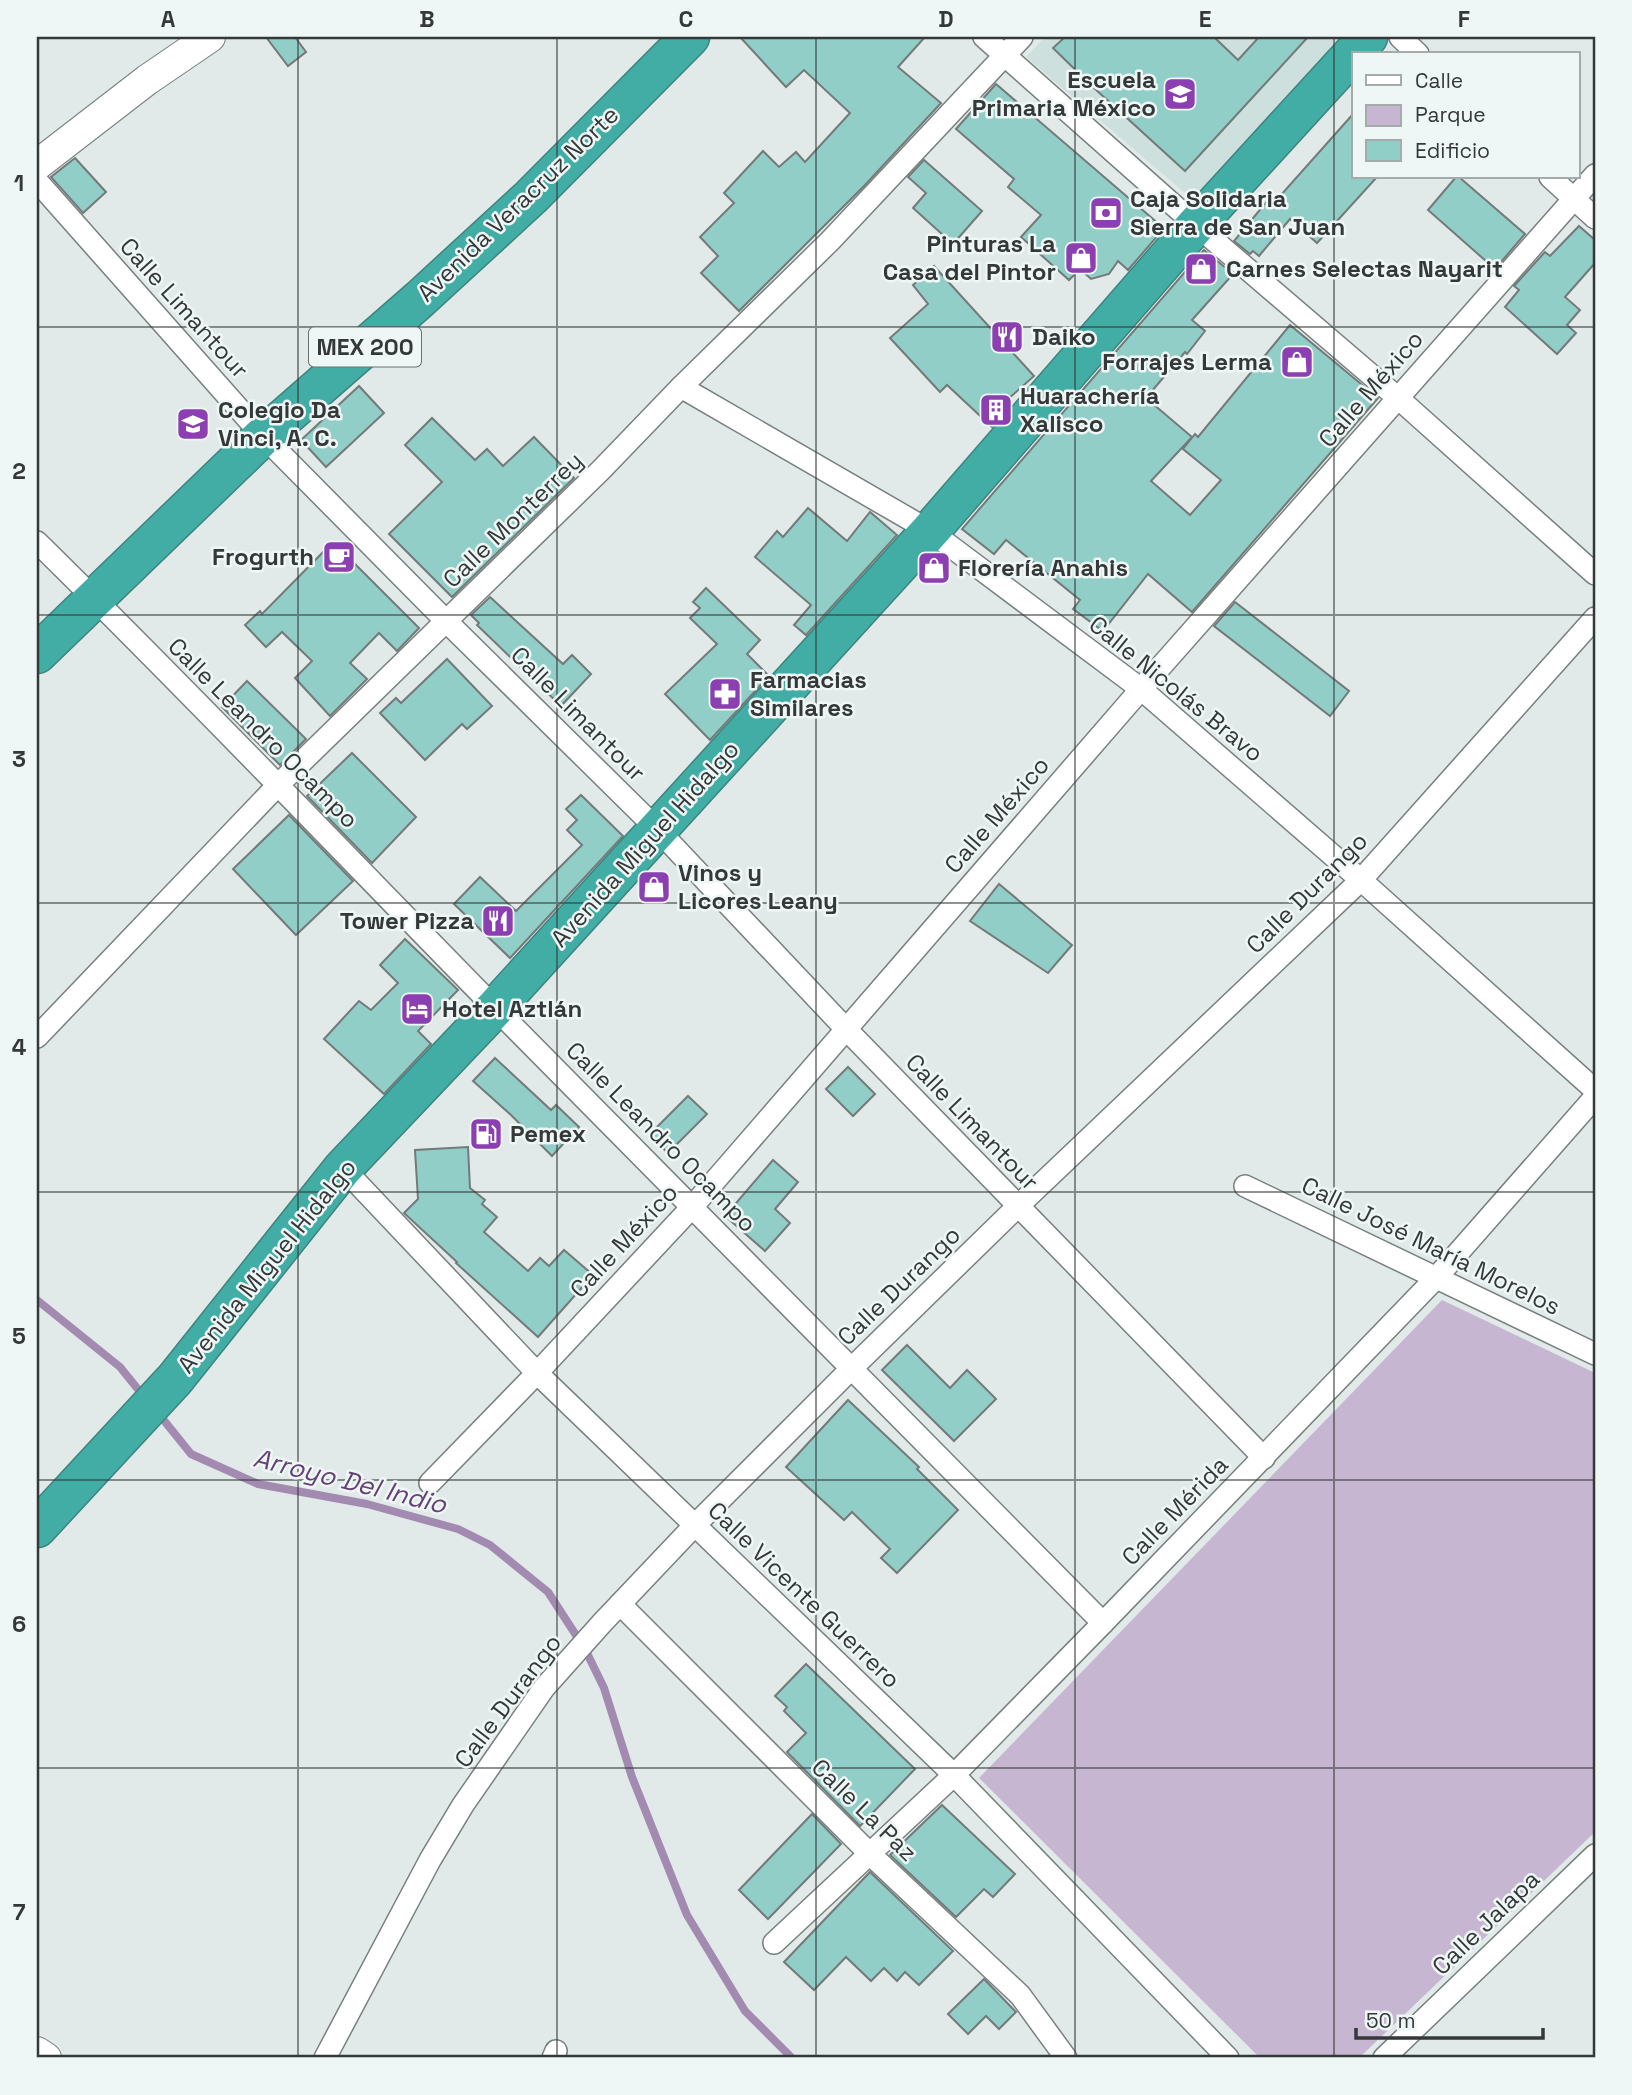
<svg xmlns="http://www.w3.org/2000/svg" width="1632" height="2095" font-family="'Space Grotesk',sans-serif">
<rect width="100%" height="100%" fill="#e1eae9"/>
<path fill="#cee0dd" d="M1045,37H1343L1193,200L1026,57Z"/>
<path fill="#c7b6d1" d="M1442,1300L1595,1373V1832L1359,2058H1260L979,1778Z"/>
<g fill="none" stroke-linecap="round" stroke-linejoin="round">
<g stroke="#a38ab1" stroke-width="8">
<path d="M37,1300L120,1367L145,1398"/>
<path d="M158,1413L191,1454L258,1484L367,1504L458,1529L490,1545L548,1592L585,1649L604,1688L632,1777L687,1915L745,2011L792,2058"/>
</g>
</g>
<g fill="#91cec8" stroke="#737a79" stroke-width="2">
<path d="M266,37H295L306,52L288,66Z"/>
<path d="M740,37H925L898,67L941,103L865,185L739,311L701,273L718,256L700,237L734,203L724,193L763,151L779,167L796,152L805,162L850,113L804,70L786,87Z"/>
<path d="M1065,37H1214L1238,60L1259,37H1308L1185,171L1094,88L1053,48Z"/>
<path d="M996,84L1160,225V233L1128,270L1118,261L1109,274L1091,279L1080,269L1069,280L1021,237L1041,215L1008,187L1014,179L956,129Z"/>
<path d="M1354,113V177H1377L1317,243L1290,219L1259,256L1253,251L1250,254L1234,241L1268,200L1273,204Z"/>
<path d="M75,158L106,192L83,213L51,177Z"/>
<path d="M924,160L982,211L953,244L913,208L926,193L908,177Z"/>
<path d="M1456,177H1459L1525,234L1495,269L1428,210Z"/>
<path d="M1579,226L1595,240V263L1565,297L1580,310L1567,325L1576,333L1557,354L1505,307L1519,290L1514,286L1545,252L1550,256Z"/>
<path d="M1204,250L1233,274L1192,320L1205,331L1187,354L1185,352L1146,398L1192,437L1151,481L1190,515L1221,480L1183,449L1195,434L1198,437L1290,325L1378,398L1192,612L1148,574L1103,631L1073,609L1080,600L1006,540L994,554L962,529Z"/>
<path d="M934,266L1034,376L1007,400L1011,404L992,427L947,385L940,392L890,338L928,304L913,285Z"/>
<path d="M359,386L384,413L326,467L301,440Z"/>
<path d="M432,418L475,460L487,449L503,466L534,437L574,478L452,597L389,534L442,482L405,445Z"/>
<path d="M808,508L847,541L870,512L897,535L806,635L794,625L811,605L755,557L777,531L783,537Z"/>
<path d="M333,542L419,628L397,651L379,633L350,663L367,679L330,716L295,678L312,661L282,632L266,647L245,625L260,611L262,614Z"/>
<path d="M706,588L760,640L747,654L769,676L710,740L665,694L717,644L690,618L700,608L693,602Z"/>
<path d="M490,597L563,664L572,655L591,674L561,706L477,625L479,623L471,615Z"/>
<path d="M1235,602L1349,691L1330,716L1214,626Z"/>
<path d="M447,659L492,706L467,729L462,724L425,760L380,713L396,698L401,703Z"/>
<path d="M247,681L306,739L280,765L222,707Z"/>
<path d="M352,753L416,817L372,863L307,796Z"/>
<path d="M581,795L623,836L510,958L454,904L480,877L516,911L582,845L567,830L577,820L566,809Z"/>
<path d="M289,815L353,881L296,935L233,869Z"/>
<path d="M999,884L1072,945L1048,973L970,921Z"/>
<path d="M405,939L458,990L418,1031L431,1044L384,1094L324,1039L359,1001L371,1010L398,983L380,965Z"/>
<path d="M495,1058L551,1110L556,1105L579,1127L552,1156L511,1115L473,1081Z"/>
<path d="M848,1067L875,1094L853,1116L826,1089Z"/>
<path d="M688,1096L707,1114L668,1153L649,1135Z"/>
<path d="M468,1147L470,1188L485,1200L482,1204L497,1217L484,1232L528,1271L540,1258L549,1266L564,1250L593,1275L538,1337L456,1263L457,1262L404,1213L418,1199L415,1150Z"/>
<path d="M773,1160L798,1182L775,1209L790,1223L765,1251L725,1216Z"/>
<path d="M907,1345L950,1388L967,1370L996,1399L954,1441L882,1370Z"/>
<path d="M848,1400L919,1467L917,1469L958,1510L897,1573L881,1558L890,1549L852,1512L844,1520L786,1467Z"/>
<path d="M806,1664L915,1769L860,1826L787,1752L806,1733L784,1711L787,1707L775,1696Z"/>
<path d="M942,1805L1015,1874L993,1897L984,1889L956,1917L890,1855Z"/>
<path d="M812,1814L841,1844L768,1919L739,1890Z"/>
<path d="M870,1872L953,1951L919,1985L905,1972L897,1981L884,1968L871,1981L846,1957L814,1990L784,1962Z"/>
<path d="M984,1979L1016,2012L999,2029L986,2016L968,2034L948,2014Z"/>
</g>
<g fill="none" stroke-linecap="round" stroke-linejoin="round">
<defs>
<g id="street">
<path d="M984,37L1196,225L1398,398L1595,574"/>
<path d="M1400,37L1418,54"/>
<path d="M1550,177L1595,218"/>
<path d="M37,181L263,436L446,621L658,830L846,1029L1264,1458"/>
<path d="M681,387L930,531L1141,689L1361,880L1595,1090"/>
<path d="M37,542C193,695 344,854 497,1010C700,1214 903,1418 1103,1623"/>
<path d="M37,1037L278,785L601,470L681,387L830,241L1022,37"/>
<path d="M343,1168L537,1373L954,1775L1228,2058"/>
<path d="M1245,1186L1595,1354"/>
<path d="M430,1483L537,1373L693,1206L1141,689L1595,175"/>
<path d="M620,1604L871,1855L1020,1995L1066,2058"/>
<path d="M774,1943L954,1775L1103,1623L1436,1278L1595,1097"/>
<path d="M325,2058L430,1860L463,1805L544,1688L602,1623L694,1526L853,1367L1017,1207L1361,880L1595,618"/>
<path d="M553,2058L556,2051"/>
<path d="M1384,2058L1595,1855"/>
</g>
<g id="secondary">
<path d="M37,165L147,80L210,37"/>
<path d="M37,2052L46,2058"/>
</g>
<g id="highway">
<path d="M37,654L263,436L420,299L531,197L690,37"/>
<path d="M37,1528L175,1379L343,1168L495,1008L930,531L1196,225L1368,37"/>
</g>
</defs>
<use href="#street" stroke="#78807f" stroke-width="24"/>
<use href="#secondary" stroke="#78807f" stroke-width="32"/>
<use href="#highway" stroke="#3d847e" stroke-width="41"/>
<use href="#street" stroke="#fff" stroke-width="21"/>
<use href="#secondary" stroke="#fff" stroke-width="30"/>
<use href="#highway" stroke="#42ada4" stroke-width="38"/>
</g>
<path fill="none" stroke="#353838" stroke-width="2" stroke-opacity="0.55" d="M298,37V2058M557,37V2058M816,37V2058M1075,37V2058M1334,37V2058M37,327H1595M37,615H1595M37,903H1595M37,1192H1595M37,1480H1595M37,1768H1595"/>
<defs>
<symbol id="school-square" viewBox="-11 -11 22 22"><rect x="-9" y="-9" width="18" height="18" rx="4" fill="#8c3fb0" stroke="#eef7f6"/><path d="M0-5L7-2L0 1L-7-2ZM-4 1L0 2.5L4 1V4Q0 6-4 4Z" fill="#fff"/></symbol>
<symbol id="bank-square" viewBox="-11 -11 22 22"><rect x="-9" y="-9" width="18" height="18" rx="4" fill="#8c3fb0" stroke="#eef7f6"/><path d="M-6-4H6V4H-6ZM0-2.3a2.3 2.3 0 1 0 0 4.6a2.3 2.3 0 1 0 0-4.6Z" fill="#fff"/></symbol>
<symbol id="shop-square" viewBox="-11 -11 22 22"><rect x="-9" y="-9" width="18" height="18" rx="4" fill="#8c3fb0" stroke="#eef7f6"/><path d="M-5-2.5h2.3a2.7 3.5 0 0 1 5.4 0H5L5.5 6h-11ZM-1.5-2.5h3a1.5 2.3 0 0 0-3 0Z" fill="#fff"/></symbol>
<symbol id="restaurant-square" viewBox="-11 -11 22 22"><rect x="-9" y="-9" width="18" height="18" rx="4" fill="#8c3fb0" stroke="#eef7f6"/><path d="M-5-6h1v4h1v-4h1v4h1v-4h1v5L-1.5 .5V6h-2V.5L-5-1ZM5-6V6H3V1.5H1.5Q1.5-4 5-6Z" fill="#fff"/></symbol>
<symbol id="building-square" viewBox="-11 -11 22 22"><rect x="-9" y="-9" width="18" height="18" rx="4" fill="#8c3fb0" stroke="#eef7f6"/><path d="M-4-6H4V6H1V3H-1V6H-4ZM-2.5-4.3h1.7v1.8h-1.7ZM.8-4.3h1.7v1.8H.8ZM-2.5-1h1.7V.8h-1.7ZM.8-1h1.7V.8H.8Z" fill="#fff"/></symbol>
<symbol id="cafe-square" viewBox="-11 -11 22 22"><rect x="-9" y="-9" width="18" height="18" rx="4" fill="#8c3fb0" stroke="#eef7f6"/><path d="M-5.5-4.5H6V0H3Q3 3.5 0 3.5H-2.5Q-5.5 3.5-5.5 0ZM3-3.2v2h1.7v-2ZM-6 4.5H4V6H-6Z" fill="#fff"/></symbol>
<symbol id="pharmacy-square" viewBox="-11 -11 22 22"><rect x="-9" y="-9" width="18" height="18" rx="4" fill="#8c3fb0" stroke="#eef7f6"/><path d="M-2-6h4v4h4v4h-4v4h-4v-4h-4v-4h4Z" fill="#fff"/></symbol>
<symbol id="hotel-square" viewBox="-11 -11 22 22"><rect x="-9" y="-9" width="18" height="18" rx="4" fill="#8c3fb0" stroke="#eef7f6"/><path d="M-6-4.5h1.5V1H6V5H4.5V3h-9V5H-6ZM-4 0a1.8 1.8 0 1 1 3.6 0ZM.5 0V-2.5h3Q6-2.5 6 0Z" fill="#fff"/></symbol>
<symbol id="fuel-square" viewBox="-11 -11 22 22"><rect x="-9" y="-9" width="18" height="18" rx="4" fill="#8c3fb0" stroke="#eef7f6"/><path d="M-5.5-6h7V0h2V4h1.3V-2.5L3-4.5l.8-.8L6-3V5H2.5V1h-1V6h-7ZM-4.2-4.7v3.2H.2V-4.7Z" fill="#fff"/></symbol>
</defs>
<g fill-rule="evenodd">
<use href="#school-square" x="1161" y="75" width="38" height="38"/>
<use href="#bank-square" x="1087" y="194" width="38" height="38"/>
<use href="#shop-square" x="1062" y="239" width="38" height="38"/>
<use href="#shop-square" x="1182" y="250" width="38" height="38"/>
<use href="#restaurant-square" x="988" y="318" width="38" height="38"/>
<use href="#shop-square" x="1278" y="343" width="38" height="38"/>
<use href="#building-square" x="977" y="391" width="38" height="38"/>
<use href="#school-square" x="174" y="405" width="38" height="38"/>
<use href="#cafe-square" x="320" y="538" width="38" height="38"/>
<use href="#shop-square" x="915" y="549" width="38" height="38"/>
<use href="#pharmacy-square" x="706" y="675" width="38" height="38"/>
<use href="#shop-square" x="635" y="868" width="38" height="38"/>
<use href="#restaurant-square" x="479" y="902" width="38" height="38"/>
<use href="#hotel-square" x="398" y="990" width="38" height="38"/>
<use href="#fuel-square" x="467" y="1115" width="38" height="38"/>
</g>
<g text-anchor="middle" stroke-width="5" stroke-linejoin="round" paint-order="stroke">
<rect fill="#eef7f6" stroke="#6c7171" stroke-width="2" x="309" y="327.5" width="112" height="39" rx="5"/>
<g font-size="23" font-weight="bold" fill="#353838">
<text x="365" y="355">MEX 200</text>
</g>
<g font-size="24" font-weight="bold" fill="#353838" stroke="#eef7f6" text-anchor="start">
<text x="1156" y="88" text-anchor="end">Escuela<tspan x="1156" dy="28">Primaria México</tspan></text>
<text x="1130" y="207">Caja Solidaria<tspan x="1130" dy="28">Sierra de San Juan</tspan></text>
<text x="1056" y="252" text-anchor="end">Pinturas La<tspan x="1056" dy="28">Casa del Pintor</tspan></text>
<text x="1226" y="277">Carnes Selectas Nayarit</text>
<text x="1032" y="345">Daiko</text>
<text x="1272" y="370" text-anchor="end">Forrajes Lerma</text>
<text x="1020" y="404">Huarachería<tspan x="1020" dy="28">Xalisco</tspan></text>
<text x="218" y="418">Colegio Da<tspan x="218" dy="28">Vinci, A. C.</tspan></text>
<text x="314" y="565" text-anchor="end">Frogurth</text>
<text x="958" y="576">Florería Anahis</text>
<text x="750" y="688">Farmacias<tspan x="750" dy="28">Similares</tspan></text>
<text x="678" y="881">Vinos y<tspan x="678" dy="28">Licores Leany</tspan></text>
<text x="474" y="929" text-anchor="end">Tower Pizza</text>
<text x="442" y="1017">Hotel Aztlán</text>
<text x="510" y="1142">Pemex</text>
</g>
<g font-size="24" fill="#353838" stroke="#eef7f6">
<text transform="translate(518 204) rotate(-44)" y="8">Avenida Veracruz Norte</text>
<text transform="translate(184 308) rotate(48)" y="8">Calle Limantour</text>
<text transform="translate(1371 389) rotate(-49)" y="8">Calle México</text>
<text transform="translate(513 520) rotate(-44)" y="8">Calle Monterrey</text>
<text transform="translate(1176 689) rotate(39)" y="8">Calle Nicolás Bravo</text>
<text transform="translate(578 714) rotate(45)" y="8">Calle Limantour</text>
<text transform="translate(263 733) rotate(45)" y="8">Calle Leandro Ocampo</text>
<text transform="translate(997 815) rotate(-49)" y="8">Calle México</text>
<text transform="translate(645 844) rotate(-48)" y="8">Avenida Miguel Hidalgo</text>
<text transform="translate(1307 893) rotate(-45)" y="8">Calle Durango</text>
<text transform="translate(972 1122) rotate(46)" y="8">Calle Limantour</text>
<text transform="translate(661 1137) rotate(45)" y="8">Calle Leandro Ocampo</text>
<text transform="translate(624 1241) rotate(-47)" y="8">Calle México</text>
<text transform="translate(1431 1246) rotate(26)" y="8">Calle José María Morelos</text>
<text transform="translate(267 1266) rotate(-51)" y="8">Avenida Miguel Hidalgo</text>
<text transform="translate(899 1286) rotate(-44)" y="8">Calle Durango</text>
<text transform="translate(1175 1511) rotate(-46)" y="8">Calle Mérida</text>
<text transform="translate(804 1595) rotate(44)" y="8">Calle Vicente Guerrero</text>
<text transform="translate(508 1701) rotate(-53)" y="8">Calle Durango</text>
<text transform="translate(864 1810) rotate(44)" y="8">Calle La Paz</text>
<text transform="translate(1486 1923) rotate(-44)" y="8">Calle Jalapa</text>
</g>
<g font-size="26" font-style="italic" fill="#644176" stroke="#eef7f6">
<text transform="translate(350 1481) rotate(14)" y="9">Arroyo Del Indio</text>
</g>
</g>
<rect width="1632" height="2095" fill="none" stroke="#eef7f6" stroke-width="77"/>
<rect x="1352" y="52" width="228" height="126" fill="#eef7f6" stroke="#a4abaa" stroke-width="2"/>
<rect x="1366" y="75" width="35" height="10" fill="#ffffff" stroke="#a4abaa" stroke-width="2"/>
<text x="1415" y="88" font-size="21" fill="#353838">Calle</text>
<rect x="1366" y="105" width="35" height="21" fill="#c7b6d1" stroke="#a4abaa" stroke-width="2"/>
<text x="1415" y="122" font-size="21" fill="#353838">Parque</text>
<rect x="1366" y="140" width="35" height="21" fill="#91cec8" stroke="#a4abaa" stroke-width="2"/>
<text x="1415" y="158" font-size="21" fill="#353838">Edificio</text>
<path d="M1356 2028v10h187v-10" fill="none" stroke="#353838" stroke-width="3.5"/>
<text x="1366" y="2028" font-size="21" fill="#353838" stroke="#eef7f6" stroke-width="5" paint-order="stroke">50 m</text>
<rect x="38" y="38" width="1556" height="2018" fill="none" stroke="#353838" stroke-width="2.5"/>
<g font-size="23" text-anchor="middle" font-weight="bold" fill="#353838">
<text x="168" y="27">A</text>
<text x="427" y="27">B</text>
<text x="686" y="27">C</text>
<text x="946" y="27">D</text>
<text x="1205" y="27">E</text>
<text x="1464" y="27">F</text>
<text x="19" y="191">1</text>
<text x="19" y="479">2</text>
<text x="19" y="767">3</text>
<text x="19" y="1055">4</text>
<text x="19" y="1344">5</text>
<text x="19" y="1632">6</text>
<text x="19" y="1920">7</text>
</g>
</svg>
